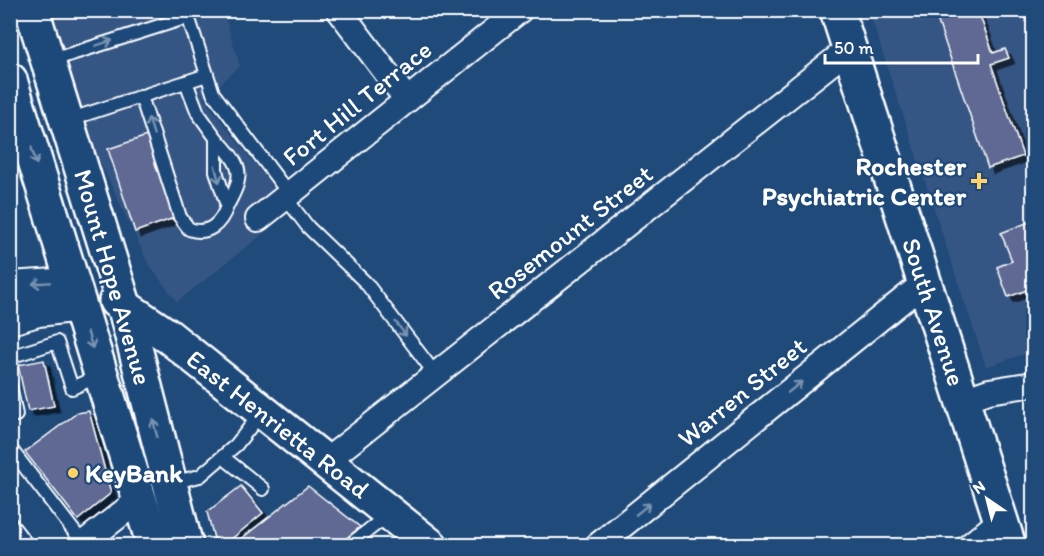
<svg xmlns="http://www.w3.org/2000/svg" width="1044" height="556" font-family="Itim,sans-serif">
<defs>
<filter id="shadow"><feDropShadow dx="5.5" dy="5.5" stdDeviation="0" flood-color="#0009"/></filter>
</defs>
<rect width="100%" height="100%" fill="#1f4a7a"/>
<filter id="ink" filterUnits="userSpaceOnUse"><feTurbulence type="fractalNoise" baseFrequency=".0167" numOctaves="2"/><feDisplacementMap in="SourceGraphic" scale="12" xChannelSelector="R" yChannelSelector="G"/><feConvolveMatrix kernelMatrix="1 2 1 2 8 2 1 2 1" color-interpolation-filters="sRGB"/></filter>
<g filter="url(#ink)">
<g fill="#365684">
<path d="M48,11H223L240,66L204,99L276,191L250,214L264,233L177,302L149,265L89,138Z"/>
<path d="M869,11H1033V351L986,367Z"/>
</g>
<g fill="#5e6993" stroke="#fff" stroke-width="1.5" filter="url(#shadow)">
<path d="M934,10H978L993,53L1005,49L1009,58L991,64L1023,156L988,168Z"/>
<path d="M147,136L174,218L135,232L108,149Z"/>
<path d="M1034,220V299L1031,300L1027,290L1008,297L997,267L1012,261L1001,233Z"/>
<path d="M44,360L54,406L28,411L18,365Z"/>
<path d="M89,411L111,493L78,520L25,452L77,413Z"/>
<path d="M241,486L263,513L223,546H216L207,512Z"/>
<path d="M308,486L360,527L337,546H308L305,541L299,546H232Z"/>
</g>
<g fill="none" stroke-linecap="round" stroke-linejoin="round">
<defs>
<g id="service">
<path d="M186,10L213,93L289,194"/>
<path d="M49,61L188,17"/>
<path d="M141,96L180,217L189,229C208,236 221,224 227,206L216,171V138L198,113L186,82"/>
<path d="M68,120L207,75"/>
<path d="M216,138C241,166 246,172 227,206"/>
<path d="M285,197L308,227L366,283L436,375"/>
<path d="M10,357L57,342L72,388L100,375"/>
<path d="M10,385L16,415"/>
<path d="M10,448L83,543"/>
<path d="M223,457L263,489"/>
<path d="M171,483L200,476L236,445L262,412"/>
<path d="M10,523L28,546"/>
<path d="M348,546L388,515"/>
</g>
<g id="minor">
<path d="M339,10L407,100"/>
<path d="M258,219L520,10"/>
<path d="M963,400L989,391L1034,384"/>
<path d="M326,461L850,48"/>
<path d="M80,546L140,499"/>
<path d="M597,546L924,283"/>
<path d="M969,546L1001,520"/>
</g>
<g id="tertiary">
<path d="M10,287L72,283"/>
<path d="M10,319L38,311L80,306"/>
</g>
<path id="secondary" d="M837,10L1009,546"/>
<g id="primary">
<path d="M32,10L124,305L186,546"/>
<path d="M10,80L154,546"/>
<path d="M116,301L168,336L431,546"/>
</g>
</defs>
<use href="#service" stroke="#fff" stroke-width="16"/>
<use href="#minor" stroke="#fff" stroke-width="28"/>
<use href="#tertiary" stroke="#fff" stroke-width="34"/>
<use href="#secondary" stroke="#fff" stroke-width="38"/>
<use href="#primary" stroke="#fff" stroke-width="38"/>
<use href="#service" stroke="#1f4a7a" stroke-width="12"/>
<use href="#minor" stroke="#1f4a7a" stroke-width="24"/>
<use href="#tertiary" stroke="#1f4a7a" stroke-width="30"/>
<use href="#secondary" stroke="#1f4a7a" stroke-width="33"/>
<use href="#primary" stroke="#1f4a7a" stroke-width="33"/>
</g>
<defs><path id="oneway-shaft" d="M-6 0H5M1.5-3L5.5 0L1.5 3" fill="none" stroke-width="1.6" stroke-linecap="round" stroke-linejoin="round" transform="scale(1.5)"/></defs>
<g stroke="#7992af">
<use href="#oneway-shaft" transform="translate(104 43) rotate(-18)"/>
<use href="#oneway-shaft" transform="translate(151 126) rotate(-108)"/>
<use href="#oneway-shaft" transform="translate(34 156) rotate(73)"/>
<use href="#oneway-shaft" transform="translate(217 174) rotate(75)"/>
<use href="#oneway-shaft" transform="translate(41 283) rotate(176)"/>
<use href="#oneway-shaft" transform="translate(401 329) rotate(53)"/>
<use href="#oneway-shaft" transform="translate(90 340) rotate(73)"/>
<use href="#oneway-shaft" transform="translate(795 387) rotate(-39)"/>
<use href="#oneway-shaft" transform="translate(155 428) rotate(-104)"/>
<use href="#oneway-shaft" transform="translate(643 509) rotate(-39)"/>
</g>
</g>
<g fill="#ffd166" stroke="#1f4a7a" stroke-width="2">
<path d="M976 172h6v6h6v6h-6v6h-6v-6h-6v-6h6z"/>
<circle cx="73" cy="473" r="6"/>
</g>
<g text-anchor="middle" stroke-width="4.5" stroke-linejoin="round" paint-order="stroke">
<g font-size="26" fill="#fff" stroke="#1f4a7a">
<text transform="translate(357 103) rotate(-39)" y="9">Fort Hill Terrace</text>
<text transform="translate(570 232) rotate(-38)" y="9">Rosemount Street</text>
<text transform="translate(113 277) rotate(74)" y="9">Mount Hope Avenue</text>
<text transform="translate(934 312) rotate(72)" y="9">South Avenue</text>
<text transform="translate(742 392) rotate(-39)" y="9">Warren Street</text>
<text transform="translate(278 424) rotate(38)" y="9">East Henrietta Road</text>
</g>
<g font-size="26" font-weight="bold" fill="#fff" stroke="#1f4a7a" text-anchor="end">
<text x="966" y="175">Rochester<tspan x="966" dy="30">Psychiatric Center</tspan></text>
<text x="85" y="482" text-anchor="start">KeyBank</text>
</g>
</g>
<rect width="1044" height="556" fill="none" stroke="#1f4a7a" stroke-width="36"/>
<rect x="18" y="18" width="1008" height="520" fill="none" stroke="#fff" stroke-width="2" filter="url(#ink)"/>
<g transform="translate(987 499) rotate(325)" stroke="#1f4a7a" stroke-width="4.5" paint-order="stroke">
<path d="M0-4.5L10 22L0 15L-10 22Z" fill="#ffffff"/>
<text y="-9" font-size="16" font-weight="bold" text-anchor="middle" fill="#ffffff">N</text>
</g>
<path d="M825 54v9h153v-9" fill="none" stroke="#ffffff" stroke-width="3"/>
<text x="834" y="54" font-size="18" fill="#ffffff" stroke="#1f4a7a" stroke-width="4.5" paint-order="stroke">50 m</text>
</svg>
